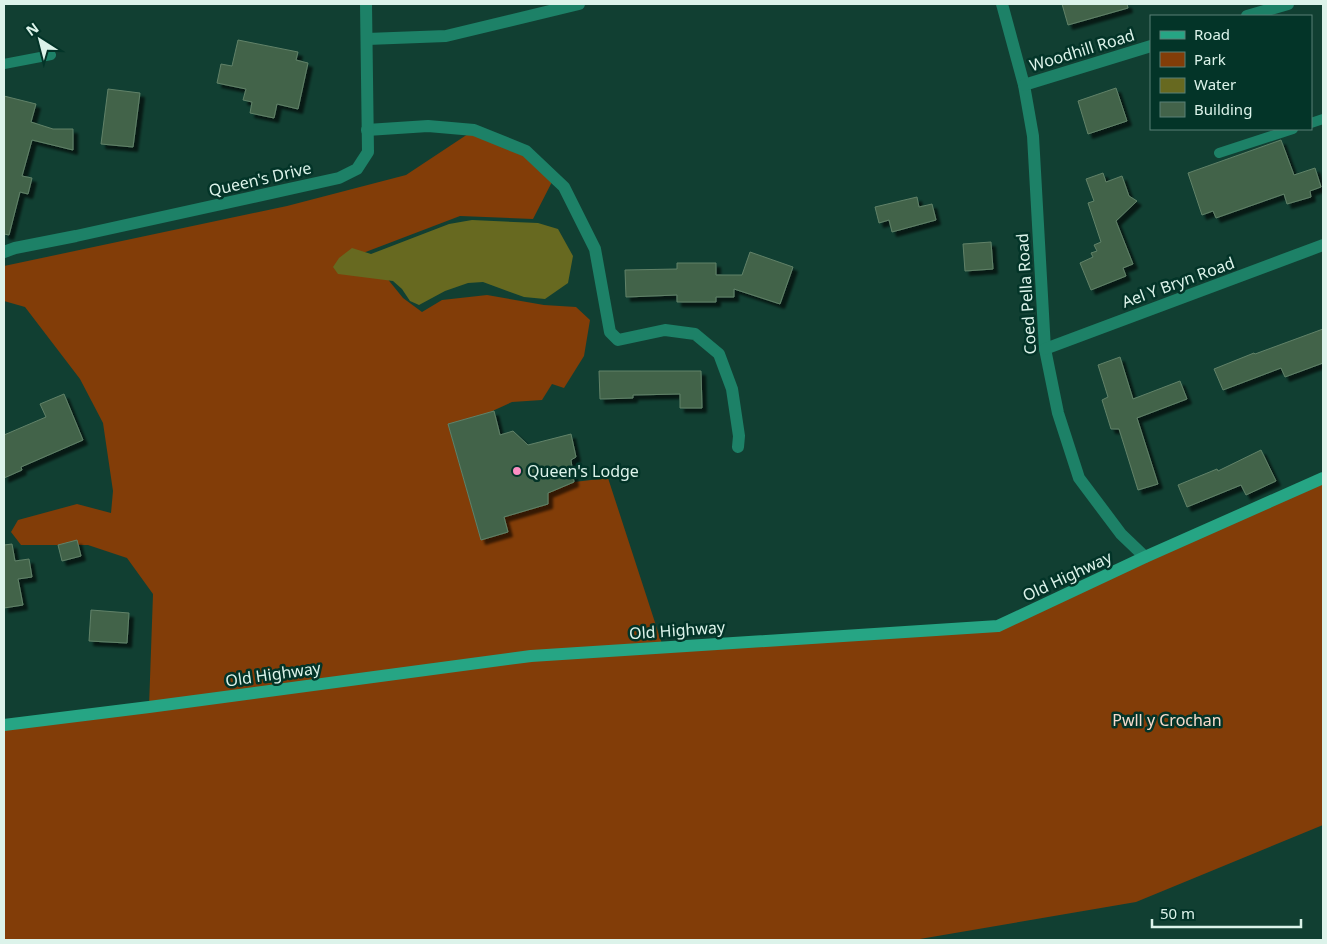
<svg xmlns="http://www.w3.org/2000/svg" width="1327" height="944" font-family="'Noto Sans',sans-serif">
<defs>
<filter id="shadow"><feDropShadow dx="4.5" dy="4.5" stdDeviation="1" flood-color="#0009"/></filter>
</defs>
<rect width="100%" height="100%" fill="#113f32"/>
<path fill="#823d08" d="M474,130L531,155L554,178L533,219L460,216L342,261L386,277L403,298L422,312L442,300L487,295L544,305L576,307L590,320L584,356L564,388L552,384L542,400L512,402L488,413L448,424L481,540L508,532L504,517L548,504V493L574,482L608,478L663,647L998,626L1323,478V825L1136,902L914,940H4V725L149,707L153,594L127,558L88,545H21L11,532L18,520L77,504L111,513L113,491L103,423L80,379L25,307L4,301V266L287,206L406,175Z"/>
<path fill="#676920" d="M472,220L538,223L558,229L573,256L568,283L545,299L524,297L483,282L468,283L445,291L419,305L410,301L402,289L393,281L338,274L333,267L339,258L352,248L371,254L449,224Z"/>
<g fill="#43634a" stroke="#618268" filter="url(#shadow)">
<path d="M1062,4H1127L1128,8L1068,25Z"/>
<path d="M238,40L298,52L296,60L308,63L298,109L277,104L274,118L250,113L252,102L243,100L246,89L217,83L221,64L232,66Z"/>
<path d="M1116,88L1127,121L1088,134L1078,101Z"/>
<path d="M108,89L140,93L133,147L101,144Z"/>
<path d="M4,96L36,104L31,122L53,129H73V150L32,140L22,176L32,178L28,194L20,192L9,235L4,234Z"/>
<path d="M1281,140L1294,175L1315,168L1321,187L1310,191L1311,197L1287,204L1284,194L1216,218L1213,211L1202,215L1188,173Z"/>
<path d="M1103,173L1106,182L1122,176L1129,196L1137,201L1116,221L1133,264L1123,268L1126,276L1091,290L1080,263L1093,257L1091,253L1097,251L1094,245L1101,242L1088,203L1094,201L1086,179Z"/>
<path d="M917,197L919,207L932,204L936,220L892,232L889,220L879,223L875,207Z"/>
<path d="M991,242L993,269L965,271L963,244Z"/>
<path d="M750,252L793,267L780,304L734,289V297H716V302H677V295L626,297L625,270L677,269V263H716V275H742Z"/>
<path d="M1323,329V363L1285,377L1281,368L1223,390L1214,369L1254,353L1255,354Z"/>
<path d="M1120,357L1133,399L1180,381L1187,399L1137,418L1158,484L1138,490L1119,429H1111L1102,400L1108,397L1098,365Z"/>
<path d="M599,371H701L702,408H680V394L633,395V398L600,399Z"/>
<path d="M64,394L83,440L21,467L22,470L4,478V435L46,417L40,404Z"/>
<path d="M494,411L500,435L513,431L528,445L571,434L576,457L571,460L574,482L548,493V504L504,517L508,532L481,540L448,424Z"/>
<path d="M1261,450L1276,481L1246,495L1241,485L1187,507L1178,485L1217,469L1218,471Z"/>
<path d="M77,540L81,556L62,561L58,545Z"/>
<path d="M12,544L15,561L29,559L32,577L18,579L23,605L4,608V545Z"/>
<path d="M91,610L129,613L127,643L89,641Z"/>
</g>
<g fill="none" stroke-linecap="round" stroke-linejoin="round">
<g stroke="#1d8167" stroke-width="10">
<path d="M4,64L51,55"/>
<path d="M1311,123L1323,119"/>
<path d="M1219,153L1293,129"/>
</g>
<g stroke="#1d8167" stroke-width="12">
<path d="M1002,4L1024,85L1033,136L1045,349L1058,413L1079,478L1121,534L1145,557"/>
<path d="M1247,16L1288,4"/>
<path d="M367,39L446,36L579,4"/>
<path d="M1024,85L1151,46"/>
<path d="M367,130L428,126L474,130L526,151L564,187L595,249L610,332L618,340L665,330L695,334L719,354L732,389L739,436L738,447"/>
<path d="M4,252L15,248L76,236L339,178L357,169L368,152L366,4"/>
<path d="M1045,349L1323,245"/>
</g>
<path stroke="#26a584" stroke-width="12" d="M4,725L149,707L531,656L998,626L1145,557L1323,478"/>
</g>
<circle fill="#fc8fc3" stroke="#033428" stroke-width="2" cx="517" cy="471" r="5"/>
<g text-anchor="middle" stroke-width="5" stroke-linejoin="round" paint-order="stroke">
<g font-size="16" fill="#dcf3ea" stroke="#033428">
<text transform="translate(1082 50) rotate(-17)" y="6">Woodhill Road</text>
<text transform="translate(260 179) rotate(-13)" y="6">Queen's Drive</text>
<text transform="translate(1178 282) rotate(-20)" y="6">Ael Y Bryn Road</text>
<text transform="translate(1026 294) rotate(-94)" y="6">Coed Pella Road</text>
<text transform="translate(1067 576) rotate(-25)" y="6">Old Highway</text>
<text transform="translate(677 630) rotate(-4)" y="6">Old Highway</text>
<text transform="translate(273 674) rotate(-8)" y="6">Old Highway</text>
</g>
<g font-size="16" fill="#dcf3ea" stroke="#033428" text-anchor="start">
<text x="527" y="477">Queen's Lodge</text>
</g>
<g font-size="16" fill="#f7dbcc" stroke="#033428">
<text x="1167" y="726">Pwll y Crochan</text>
</g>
</g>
<rect width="1327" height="944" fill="none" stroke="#dcf3ea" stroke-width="10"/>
<rect x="1150" y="15" width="162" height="115" fill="#033428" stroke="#5a8076"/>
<rect x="1160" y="31" width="25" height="8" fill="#26a584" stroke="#5a8076"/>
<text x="1194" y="40" font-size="15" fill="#dcf3ea">Road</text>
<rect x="1160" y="52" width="25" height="15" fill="#823d08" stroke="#5a8076"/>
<text x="1194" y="65" font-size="15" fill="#dcf3ea">Park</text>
<rect x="1160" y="78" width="25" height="15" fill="#676920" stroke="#5a8076"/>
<text x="1194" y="90" font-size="15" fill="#dcf3ea">Water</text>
<rect x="1160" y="102" width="25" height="15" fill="#43634a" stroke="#5a8076"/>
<text x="1194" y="115" font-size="15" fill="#dcf3ea">Building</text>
<g transform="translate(40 40) rotate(324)" stroke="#033428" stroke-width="4" paint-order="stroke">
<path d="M0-4L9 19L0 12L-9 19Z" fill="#dcf3ea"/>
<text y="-8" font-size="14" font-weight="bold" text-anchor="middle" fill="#dcf3ea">N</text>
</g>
<path d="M1152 919v8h149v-8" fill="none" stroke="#dcf3ea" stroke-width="2.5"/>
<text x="1160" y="919" font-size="15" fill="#dcf3ea" stroke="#033428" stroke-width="4" paint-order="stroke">50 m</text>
</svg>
